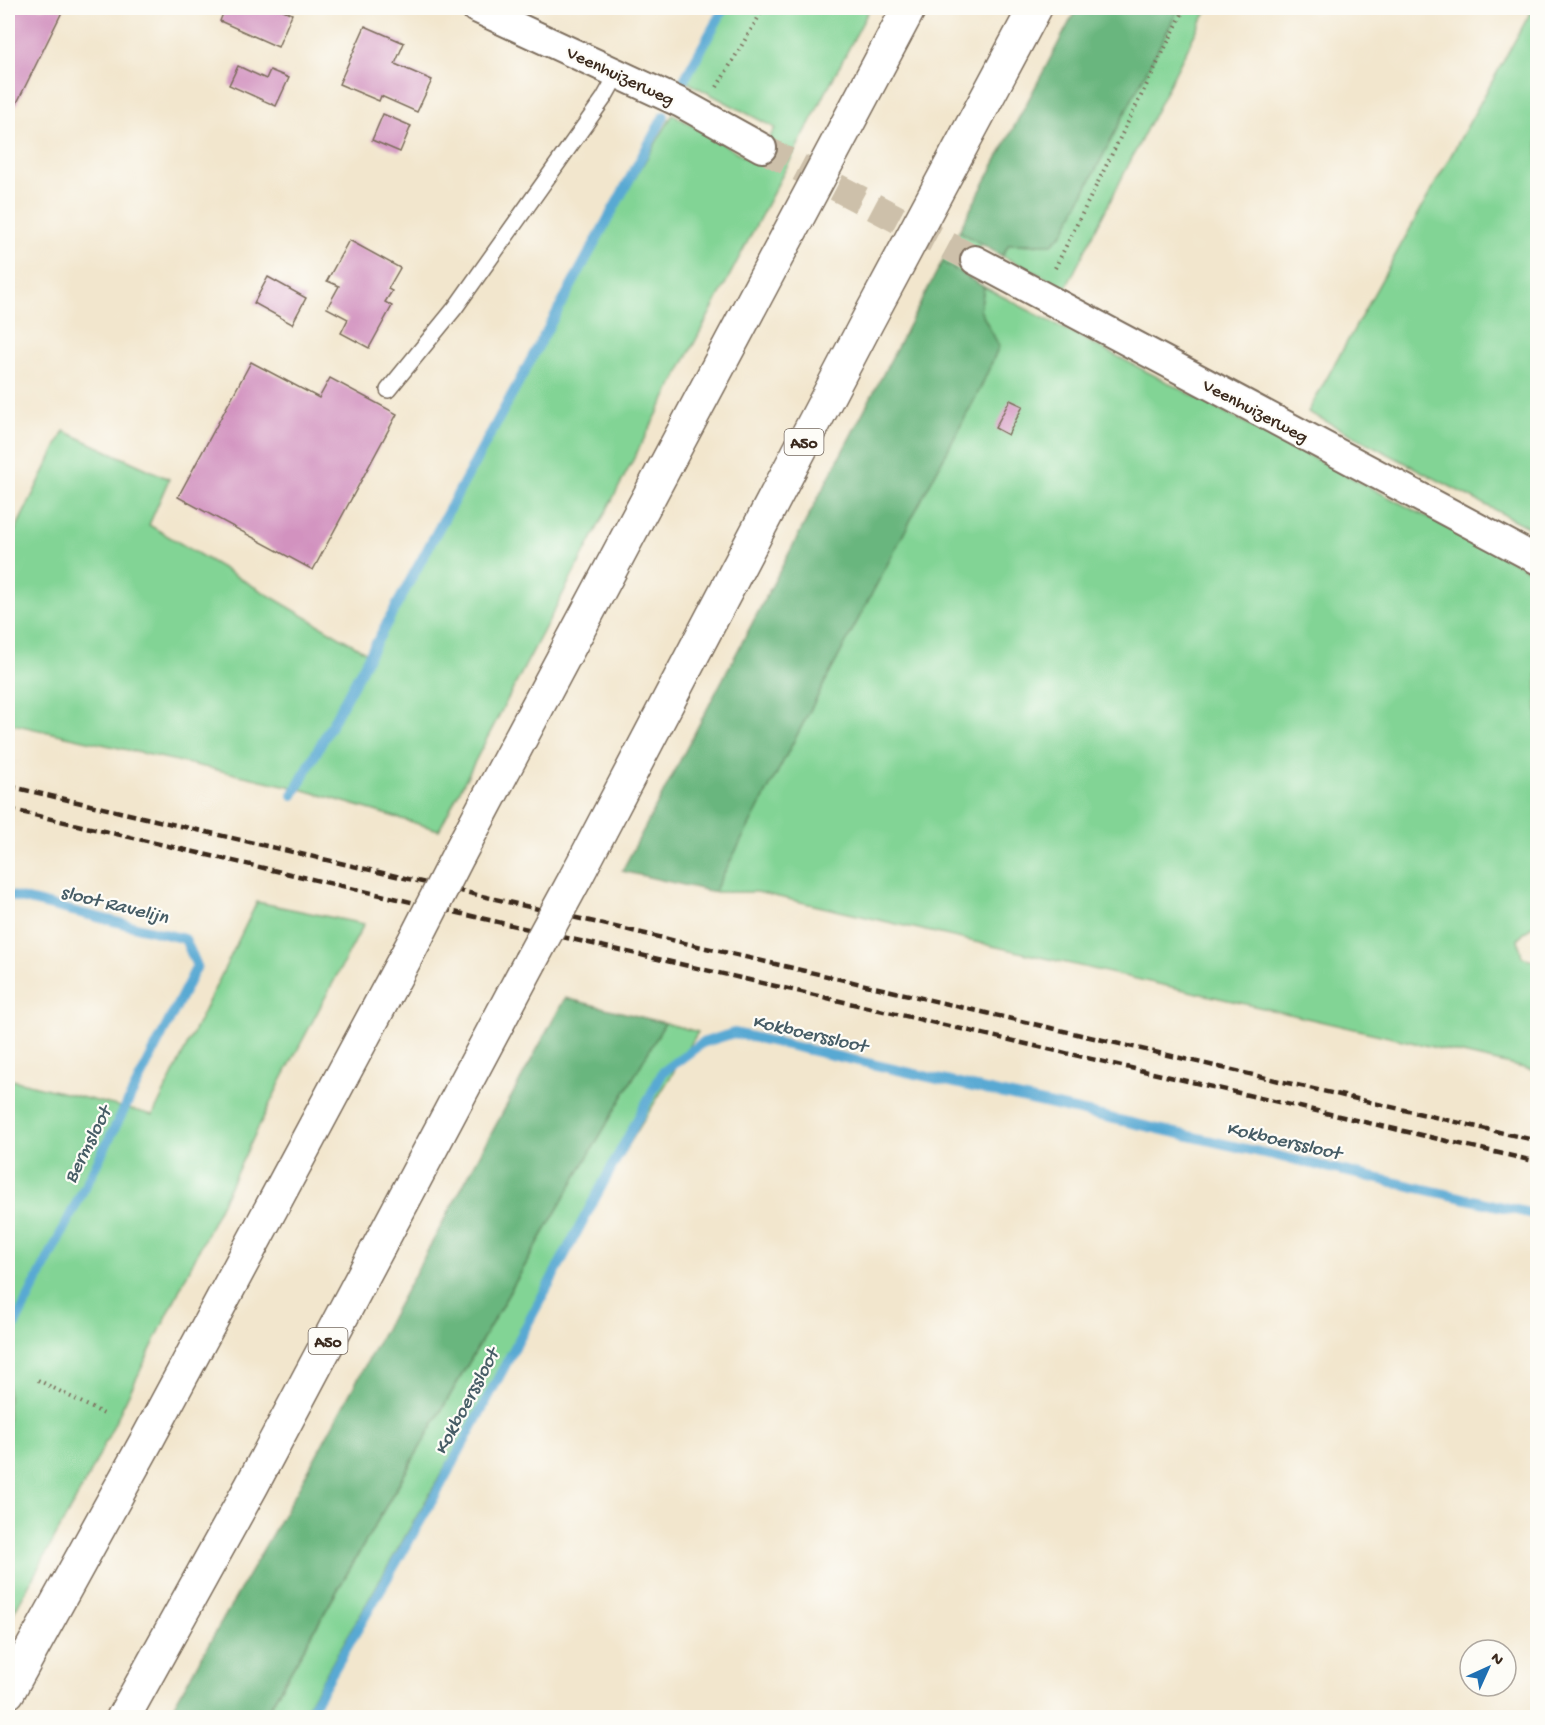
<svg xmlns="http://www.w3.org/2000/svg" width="1545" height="1725" font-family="'Gochi Hand',sans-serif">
<rect width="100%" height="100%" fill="#fdfcf7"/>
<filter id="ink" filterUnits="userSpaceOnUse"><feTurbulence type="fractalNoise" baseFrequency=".0167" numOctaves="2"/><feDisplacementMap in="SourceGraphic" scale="12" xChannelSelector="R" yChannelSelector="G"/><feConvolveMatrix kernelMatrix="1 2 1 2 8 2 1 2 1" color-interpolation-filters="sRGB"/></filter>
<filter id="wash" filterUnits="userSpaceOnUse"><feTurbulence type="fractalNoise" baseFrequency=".008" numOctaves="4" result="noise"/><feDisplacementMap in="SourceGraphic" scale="24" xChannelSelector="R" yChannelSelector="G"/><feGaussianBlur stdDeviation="1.35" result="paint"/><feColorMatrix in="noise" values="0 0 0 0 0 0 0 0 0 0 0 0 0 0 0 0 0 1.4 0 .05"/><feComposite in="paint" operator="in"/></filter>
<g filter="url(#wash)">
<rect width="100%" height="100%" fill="#f2e6cd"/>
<g fill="#82d495" stroke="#5e7f5a" stroke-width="1.5">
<path d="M727,8H870L439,830L297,788L8,723V545L64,431L169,479L149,525L372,656L604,230L673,114L755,163L775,128L687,82Z"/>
<path d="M1179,8H1208L1066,288L1002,256L1009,244L1035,245L1063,233Z"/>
<path d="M1533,8H1538L1537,532L1308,412Z"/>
<path d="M959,231L981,243L964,275L942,262Z"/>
<path d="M984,287L1537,574V921L1518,939L1522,957L1537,961V1071L757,892H714L980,389L999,346L980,310Z"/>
<path d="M257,902L364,924L281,1081L92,1470L8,1623V1079L153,1115Z"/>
<path d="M665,1023L698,1032L552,1270L462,1438L301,1717L264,1718Z"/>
</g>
<g fill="#69b67e" stroke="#52704e" stroke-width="1.5">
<path d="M1077,8H1179L1063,233L1052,244H1009L1002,256L959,231Z"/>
<path d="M942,262L984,287L980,310L999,346L980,389L714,892L622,871Z"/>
<path d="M565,998L665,1023L264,1717H167L299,1487Z"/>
</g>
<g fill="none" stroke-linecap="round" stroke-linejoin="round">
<g stroke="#58a9d3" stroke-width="10">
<path d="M684,80L724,8"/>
<path d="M293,795L664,116"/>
<path d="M8,895L185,939L197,966L8,1338"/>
<path d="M306,1718L436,1494L663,1072L702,1043L734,1033L1538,1215"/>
</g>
</g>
<g id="blocks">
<g fill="#d292bf">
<path d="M8,8H64L8,121Z"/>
<path d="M217,8H279L292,14L278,47L220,21L224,11Z"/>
<path d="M365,26L404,43L395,64L432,80L417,112L381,96L379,101L339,84Z"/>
<path d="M238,66L266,79L270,70L289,78L276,106L229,85Z"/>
<path d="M383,114L411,126L400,152L372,140Z"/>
<path d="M349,240L400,268L388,289L392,291L385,302L392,306L369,348L341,333L348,319L327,308L339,286L327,281Z"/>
<path d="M268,277L306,298L292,324L254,303Z"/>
<path d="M251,362L319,398L330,378L397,414L313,570L178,497Z"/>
<path d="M1010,400L1023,406L1008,435L995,428Z"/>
</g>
</g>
</g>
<g filter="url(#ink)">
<use href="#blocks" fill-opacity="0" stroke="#7b6c5b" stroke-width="1.5"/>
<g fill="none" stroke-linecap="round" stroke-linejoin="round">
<path stroke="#cdc0aa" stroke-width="28" stroke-dasharray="28 14" stroke-linecap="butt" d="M762,148L975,260"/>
<defs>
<path id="service" d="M388,390L455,308L604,98L618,73"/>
<g id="minor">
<path d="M476,8L681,103L762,148"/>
<path d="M975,260L1538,560"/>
</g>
<g id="motorway">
<path d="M459,854L909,8"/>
<path d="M575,879L867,322L1035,8"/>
<path d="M8,1692L147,1440L416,938"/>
<path d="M123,1718L251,1487L530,962"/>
</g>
</defs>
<use href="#service" stroke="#7b6c5b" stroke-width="18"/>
<use href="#minor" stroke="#7b6c5b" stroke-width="32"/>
<use href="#motorway" stroke="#7b6c5b" stroke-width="36"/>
<g stroke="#7b6c5b" stroke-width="4" stroke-dasharray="1.5 4.5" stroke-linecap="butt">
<path d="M717,87L764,8"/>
<path d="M1055,268L1185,8"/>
<path d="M38,1380L106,1415"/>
</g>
<use href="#service" stroke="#fff" stroke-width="15"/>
<use href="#minor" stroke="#fff" stroke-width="28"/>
<use href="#motorway" stroke="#fff" stroke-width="33"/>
<g stroke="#3b2a1e" stroke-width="4.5" stroke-dasharray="9 4.5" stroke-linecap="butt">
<path d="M8,786L1538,1141"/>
<path d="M8,809L1538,1162"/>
</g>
<defs>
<g id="motorway-bridge">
<path d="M416,938L459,854"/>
<path d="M530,962L575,879"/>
</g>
</defs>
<use href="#motorway-bridge" stroke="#7b6c5b" stroke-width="36" stroke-linecap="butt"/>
<use href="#motorway-bridge" stroke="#fff" stroke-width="33"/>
</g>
</g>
<g text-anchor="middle" stroke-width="4.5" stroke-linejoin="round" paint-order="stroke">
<g fill="#fdfcf7" stroke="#75695f" stroke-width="1.5">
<rect x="784.5" y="429" width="39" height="26" rx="4.5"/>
<rect x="308.5" y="1328" width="39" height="26" rx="4.5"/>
</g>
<g font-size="16" font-weight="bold" fill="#3b2a1e">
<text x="804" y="448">A50</text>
<text x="328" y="1347">A50</text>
</g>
<g font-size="18" fill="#3b2a1e" stroke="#fdfcf7">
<text transform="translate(621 75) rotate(25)" y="6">Veenhuizerweg</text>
<text transform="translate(1256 410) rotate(28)" y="6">Veenhuizerweg</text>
</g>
<g font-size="20" font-style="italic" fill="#475d66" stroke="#fdfcf7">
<text transform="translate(115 903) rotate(14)" y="7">sloot Ravelijn</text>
<text transform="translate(810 1032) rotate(13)" y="7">Kokboerssloot</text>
<text transform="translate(1284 1139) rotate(13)" y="7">Kokboerssloot</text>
<text transform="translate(86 1144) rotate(-63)" y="7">Bermsloot</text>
<text transform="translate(465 1401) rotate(-62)" y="7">Kokboerssloot</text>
</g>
</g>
<rect width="1545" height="1725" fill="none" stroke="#fdfcf7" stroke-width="30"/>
<g transform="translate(1488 1668) rotate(45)"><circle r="28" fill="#fdfcf7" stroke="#afa8a0" stroke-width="1.5"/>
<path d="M0-4.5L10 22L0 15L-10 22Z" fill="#1f6fb2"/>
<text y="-9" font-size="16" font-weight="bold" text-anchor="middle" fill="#3b2a1e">N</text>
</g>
</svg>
